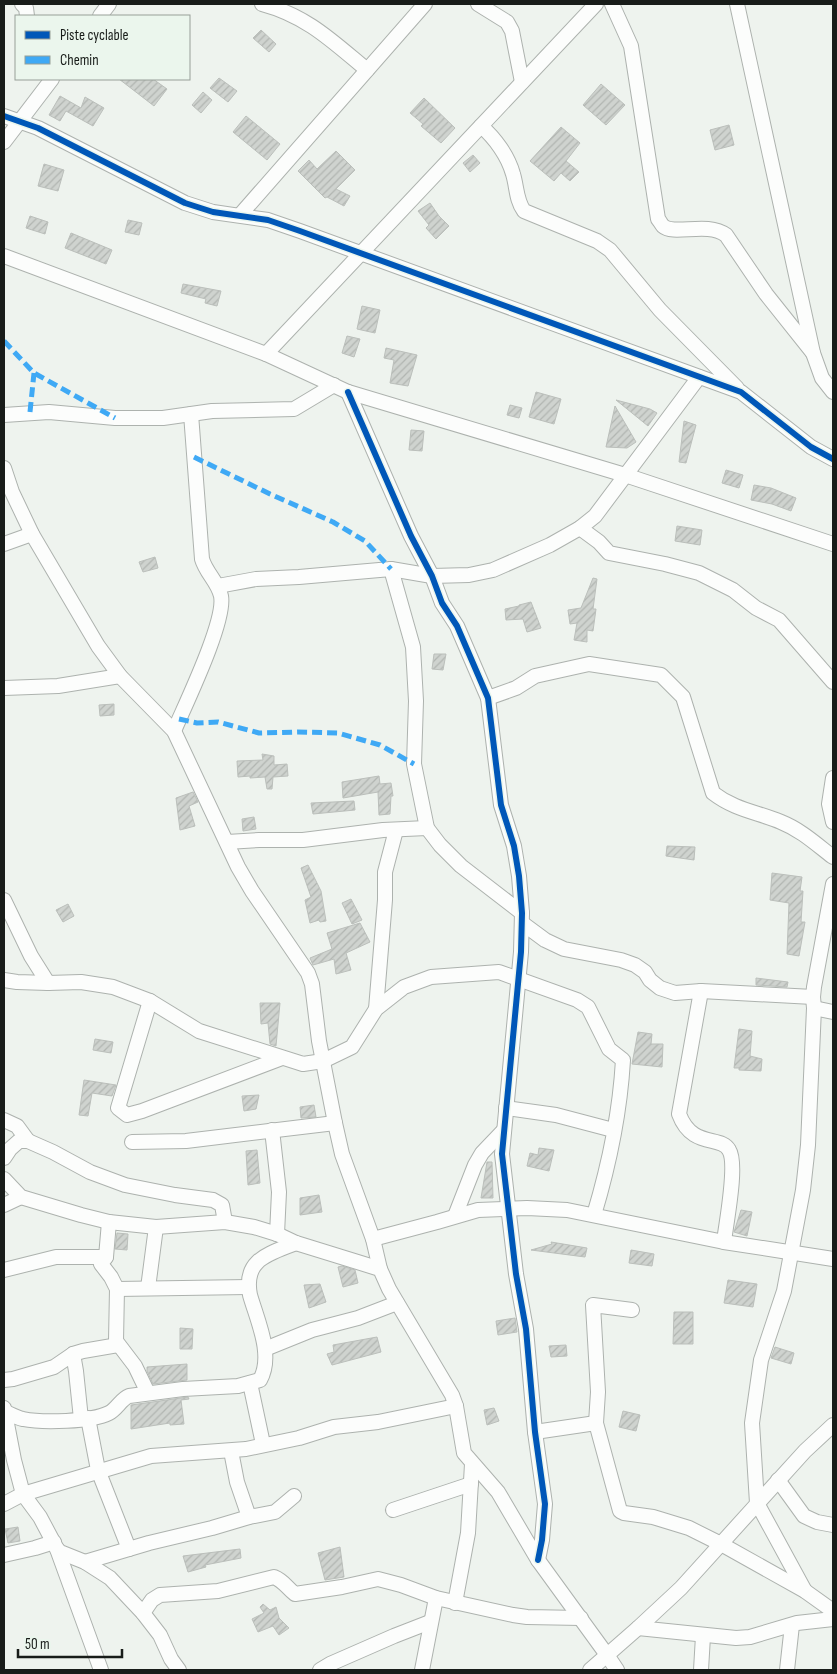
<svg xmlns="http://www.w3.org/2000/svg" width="837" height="1674" font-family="'Sofia Sans Condensed',sans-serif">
<defs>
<pattern id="building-hatch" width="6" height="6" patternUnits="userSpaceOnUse" patternTransform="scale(1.25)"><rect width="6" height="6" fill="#cfd3cf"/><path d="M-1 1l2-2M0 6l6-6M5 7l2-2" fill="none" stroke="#b1b5b1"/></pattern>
</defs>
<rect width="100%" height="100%" fill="#eef3ee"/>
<g fill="url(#building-hatch)" stroke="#bbbfbb">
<path d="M261,30L276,44L269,52L253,38Z"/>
<path d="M219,78L237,91L228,102L210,88Z"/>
<path d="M119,79H153L167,89L154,106Z"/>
<path d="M601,84L625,105L606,125L583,105Z"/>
<path d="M203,92L212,100L201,113L192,105Z"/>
<path d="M60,96L81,108L85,97L104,108L93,126L66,111L60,121L49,115Z"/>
<path d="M424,98L455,128L441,143L421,126L423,124L410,113Z"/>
<path d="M246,116L280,144L267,160L233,132Z"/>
<path d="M729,125L734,145L715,150L710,130Z"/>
<path d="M561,127L580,143L566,161L579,172L570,181L561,173L554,181L530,161Z"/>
<path d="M336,151L355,170L336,189L350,196L344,206L327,197L325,198L298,171L309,160L317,169Z"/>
<path d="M473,155L480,163L470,172L463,163Z"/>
<path d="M44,164L64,170L58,191L38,186Z"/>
<path d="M430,203L439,216L449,226L436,239L426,228L429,225L418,211Z"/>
<path d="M30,216L48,222L45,234L26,228Z"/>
<path d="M128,220L142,223L139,235L125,232Z"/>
<path d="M71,233L112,250L106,264L65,248Z"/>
<path d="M183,284L221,291L217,306L205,303L206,299L181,293Z"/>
<path d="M362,306L380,310L375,333L357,329Z"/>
<path d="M347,336L360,339L354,357L342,353Z"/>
<path d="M386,348L417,355L408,386L390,383L394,360L384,358Z"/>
<path d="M536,392L561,399L554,424L529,417Z"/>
<path d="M616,400L650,409L657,413L648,426Z"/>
<path d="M510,405L522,408L519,418L507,415Z"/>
<path d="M615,406L636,442L627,448L606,447Z"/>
<path d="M684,421L696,425L686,463L679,462Z"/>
<path d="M411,430L424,431L422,451L409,450Z"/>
<path d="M726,470L743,475L739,488L722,483Z"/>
<path d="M754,485L771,488L796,498L791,511L772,504L751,500Z"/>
<path d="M677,526L702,530L700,545L675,541Z"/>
<path d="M155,557L158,568L143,572L139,562Z"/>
<path d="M593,578L597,579L593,609H596L593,631L587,630V642L574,640L577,623L570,624L568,610L581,608Z"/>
<path d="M531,602L541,628L527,632L523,619L506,620L505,609L519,606V605Z"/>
<path d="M434,654H446L443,670L432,669Z"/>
<path d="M114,704V715L100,716L99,705Z"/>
<path d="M262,754L274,756V765L287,764L288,776L273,777L272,789H267L265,777L250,778V776L238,777L237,761L263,760Z"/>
<path d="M379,776L380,784L391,783L393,796H391L390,814L379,815L378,792L343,798L342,782Z"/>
<path d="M193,792L198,802L189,806L195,826L180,830L176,798Z"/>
<path d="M354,801L355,810L313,814L311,803Z"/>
<path d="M254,817L256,829L243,831L242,819Z"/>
<path d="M667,846L695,847L694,860L666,856Z"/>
<path d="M308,865L321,891L326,921L320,922L319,920L310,923L305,900L311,897L301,868Z"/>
<path d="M772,873L802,877L800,891H803L801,922H805L799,956L787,954L789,903L770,900Z"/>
<path d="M351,899L362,920L352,924L342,903Z"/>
<path d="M68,904L74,916L63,922L56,910Z"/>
<path d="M360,923L370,942L346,953L351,970L336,974L334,959L313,965L310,958L332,949L327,933Z"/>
<path d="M756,978L788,982L787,987L756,985Z"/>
<path d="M260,1003H280L276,1046L270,1044L268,1023L261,1024Z"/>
<path d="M739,1029L752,1031L750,1056L762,1059L761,1071L739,1070V1068H734Z"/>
<path d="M638,1032L652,1034L651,1044H663L662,1067L632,1064Z"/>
<path d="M95,1039L113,1042L111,1053L93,1050Z"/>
<path d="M84,1080L116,1085L112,1096L92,1093L88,1116L79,1115Z"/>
<path d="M259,1095L256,1109L244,1111L242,1096Z"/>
<path d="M314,1105L316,1117L301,1118L300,1107Z"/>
<path d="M539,1148L554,1150L549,1171L527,1166L530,1153L538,1155Z"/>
<path d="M257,1150L260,1183L248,1185L246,1151Z"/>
<path d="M487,1162H492L493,1198H481Z"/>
<path d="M319,1195L322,1212L300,1215V1198Z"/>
<path d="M741,1210L752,1212L747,1236L734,1232Z"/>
<path d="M117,1233L128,1234L127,1250L115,1249Z"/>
<path d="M551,1242L587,1248L585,1257L531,1250L552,1244Z"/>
<path d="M631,1250L654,1254L652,1266L629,1263Z"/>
<path d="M342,1266L355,1270L358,1283L343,1287L338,1267Z"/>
<path d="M728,1280L757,1284L753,1307L724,1303Z"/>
<path d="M320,1284L326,1302L309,1308L304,1285Z"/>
<path d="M674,1312H693V1344H673Z"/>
<path d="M515,1318L517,1332L498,1335L496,1321Z"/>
<path d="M180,1328L193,1329L192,1349H180Z"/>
<path d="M377,1337L381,1352L332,1365L327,1354L334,1352L333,1345Z"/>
<path d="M566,1345L567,1356L551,1357L549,1346Z"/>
<path d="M775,1347L794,1353L791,1364L771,1358Z"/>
<path d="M187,1364V1380L153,1384L147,1371V1367Z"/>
<path d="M188,1397L189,1399L181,1400L184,1424L170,1425V1423L131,1429V1405Z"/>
<path d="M494,1408L499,1421L487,1425L484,1410Z"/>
<path d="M623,1411L640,1415L636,1431L619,1427Z"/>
<path d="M18,1527L20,1541L8,1543L5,1529Z"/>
<path d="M340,1547L344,1577L325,1580L318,1553Z"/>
<path d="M240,1549L241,1558L205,1565L206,1567L188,1572L183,1556Z"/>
<path d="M263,1604L270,1610L276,1607L279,1618L289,1628L279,1635L273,1626L258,1632L252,1619L264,1613L260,1607Z"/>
</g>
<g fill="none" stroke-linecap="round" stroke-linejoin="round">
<defs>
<g id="minor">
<path d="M22,4L26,8L27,16"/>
<path d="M262,4C307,16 332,41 367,70"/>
<path d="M478,4L507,22L512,31L522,82"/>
<path d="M612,4L631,46L658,219C660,221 661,224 663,226C674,236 707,221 726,235L766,294L813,353"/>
<path d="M737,4L813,353L822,378L833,392"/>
<path d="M100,16L109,4"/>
<path d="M4,116L38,128L185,203L213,212L268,220L300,231L741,392L811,447L833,459"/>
<path d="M481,126C495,138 508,156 513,174C517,187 516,200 524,211L597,241L610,250L660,310L737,388"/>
<path d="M4,142L52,79"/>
<path d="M240,215L425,4"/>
<path d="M4,256L266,354L348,392L625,475L833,544"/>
<path d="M266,354L596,4"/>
<path d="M348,392L411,536L432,576L442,603L457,626L488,698L501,805L514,846L519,876L522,913L521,952L502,1154L516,1274L526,1329L535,1432L545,1504L542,1540L538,1560"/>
<path d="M4,415L49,412L115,418H163L212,411L294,409L334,385"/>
<path d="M4,468L12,492L32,534L98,646L120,676L174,731L238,867L252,891L308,973L312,984L319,1041L335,1123L342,1154L373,1239L380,1269"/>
<path d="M580,528L599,542L609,553L665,564L699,573L733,590L756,608L779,620L833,682"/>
<path d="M4,544L32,534"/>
<path d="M391,569L413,647L416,701L414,764L427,828L440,845L461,866L522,913"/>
<path d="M218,586L256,579L299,577L391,569L432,576L469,575L493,570L550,545L580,528L595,516L699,377"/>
<path d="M4,688L58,686L120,676"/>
<path d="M488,698L516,688L535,676L589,664L661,675L683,697L713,793C735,810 757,812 781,822C801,830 816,844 833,857"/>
<path d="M174,731C185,705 226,621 221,596C218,582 206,573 202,559L191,414"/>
<path d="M833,778L829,804L833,822"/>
<path d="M227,842L259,840H303L383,830L427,828"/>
<path d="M4,900L31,956L48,983"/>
<path d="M522,923L545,940L564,949L621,960L635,965L645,972L650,980L660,988L675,993L701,991L813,997"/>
<path d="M4,980L17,982L48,983L81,982L113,987L150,1001L199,1031L303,1064L323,1061L352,1047L376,1009L404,987L431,977L499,972L577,1000L588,1007L609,1049L623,1060C620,1112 609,1165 594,1215"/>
<path d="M701,991L679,1114C692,1149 721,1135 729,1150C738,1164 726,1223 724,1242"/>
<path d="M150,1001L118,1108L127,1115L142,1111L282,1058"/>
<path d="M814,1008L833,1012"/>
<path d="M376,1009L385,900V872L396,830"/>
<path d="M506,1108L556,1115L613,1130"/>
<path d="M4,1120L17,1126L28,1141"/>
<path d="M272,1130L279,1192L277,1234"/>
<path d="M132,1142L186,1141L335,1123"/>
<path d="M4,1158L10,1149L19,1141H28L53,1152L90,1172L125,1185L175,1195L213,1200L222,1205L225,1222"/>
<path d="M4,1179L21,1197L81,1215L109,1222L156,1227L225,1222L254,1227L277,1234L296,1243L380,1269L389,1289L452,1395L456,1406L464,1453L498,1492L538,1560L607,1655L617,1670"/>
<path d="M4,1205L21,1197"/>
<path d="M455,1216L475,1165L482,1153L503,1131"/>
<path d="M109,1222L106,1257L101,1264L111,1277L117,1289L116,1341L135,1366L148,1393"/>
<path d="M373,1239L437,1222L478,1210L527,1208L567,1210L724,1242L833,1259"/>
<path d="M4,1270L56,1257H106"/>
<path d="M148,1288L156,1227"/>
<path d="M117,1289L248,1287"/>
<path d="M632,1310L593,1305L598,1392L596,1423L620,1511L624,1513L653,1517L689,1528L721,1544L805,1591L833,1611"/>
<path d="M265,1349L312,1330L358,1318L397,1303"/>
<path d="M73,1354L76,1371L81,1419"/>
<path d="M4,1380L13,1379L54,1367L73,1354L83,1351L118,1345"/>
<path d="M250,1383L263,1444"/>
<path d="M4,1408L14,1460L23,1494L40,1517L57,1549L101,1670"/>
<path d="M5,1412C11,1414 17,1418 23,1419C42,1423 91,1422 109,1413C117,1409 121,1399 129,1396L183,1389L238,1386L260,1380C274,1355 257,1320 250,1295C243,1259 269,1254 296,1243"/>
<path d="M88,1418L98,1470L129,1549"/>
<path d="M535,1432L596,1423"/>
<path d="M231,1451L237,1482L249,1517"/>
<path d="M778,1480L804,1516L817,1522L833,1525"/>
<path d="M4,1504L23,1494L151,1456L246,1449L299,1438L334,1427L378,1422L456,1406"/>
<path d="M393,1510L471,1484"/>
<path d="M57,1549L60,1552L85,1562L110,1578L143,1613L160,1635L171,1659L179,1670"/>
<path d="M4,1555L35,1548L54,1542"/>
<path d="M85,1562L149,1543L212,1528L249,1517L275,1512L294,1496"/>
<path d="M805,1591L757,1503L752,1423L761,1360L784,1291L803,1190L808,1145L814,1008L813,997L814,987L833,884"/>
<path d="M455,1603L468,1533L472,1464"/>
<path d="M143,1613L152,1600L160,1595L218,1591L274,1577C284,1581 287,1588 295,1594L342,1587L378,1579L401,1585L436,1598L513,1615L527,1617L581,1618"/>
<path d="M638,1628L736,1638L750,1637L797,1623L833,1619"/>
<path d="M320,1670L330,1664L394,1636L430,1622"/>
<path d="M422,1670L436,1598"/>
<path d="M590,1670L638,1628L681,1588L805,1451L833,1425"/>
<path d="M701,1670L703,1636"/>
<path d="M787,1670L792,1625"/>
</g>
</defs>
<use href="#minor" stroke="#adb2ae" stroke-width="16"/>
<use href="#minor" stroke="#fcfdfc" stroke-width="14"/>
<g stroke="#3fa9f5" stroke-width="5" stroke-dasharray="10 5" stroke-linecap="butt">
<path d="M4,341L34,373L115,418"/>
<path d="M30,412L34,373"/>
<path d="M194,457L270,494L333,522L365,541L391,569"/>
<path d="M179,719L197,723L218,722L259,733L298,732L338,733L380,745L414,764"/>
</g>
<defs>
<g id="cycleway">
<path d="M4,116L38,128L185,203L213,212L268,220L300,231L741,392L811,447L833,459"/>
<path d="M348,392L411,536L432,576L442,603L457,626L488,698L501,805L514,846L519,876L522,913L521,952L502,1154L516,1274L526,1329L535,1432L545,1504L542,1540L538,1560"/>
</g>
</defs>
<use href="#cycleway" stroke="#ebf6ed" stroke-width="9"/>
<use href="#cycleway" stroke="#0057b8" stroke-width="6"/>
</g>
<rect width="837" height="1674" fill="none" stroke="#181c19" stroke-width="10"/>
<rect x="15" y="15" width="175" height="65" fill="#ebf6ed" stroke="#979f98"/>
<rect x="25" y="31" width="25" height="8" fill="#0057b8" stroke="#979f98"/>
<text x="60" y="40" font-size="15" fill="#181c19">Piste cyclable</text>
<rect x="25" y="56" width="25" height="8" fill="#3fa9f5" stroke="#979f98"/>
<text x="60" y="65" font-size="15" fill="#181c19">Chemin</text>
<path d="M18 1649v8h104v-8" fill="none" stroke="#181c19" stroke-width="2.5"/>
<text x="25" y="1649" font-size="15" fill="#181c19" stroke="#ebf6ed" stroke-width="4" paint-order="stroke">50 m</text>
</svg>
